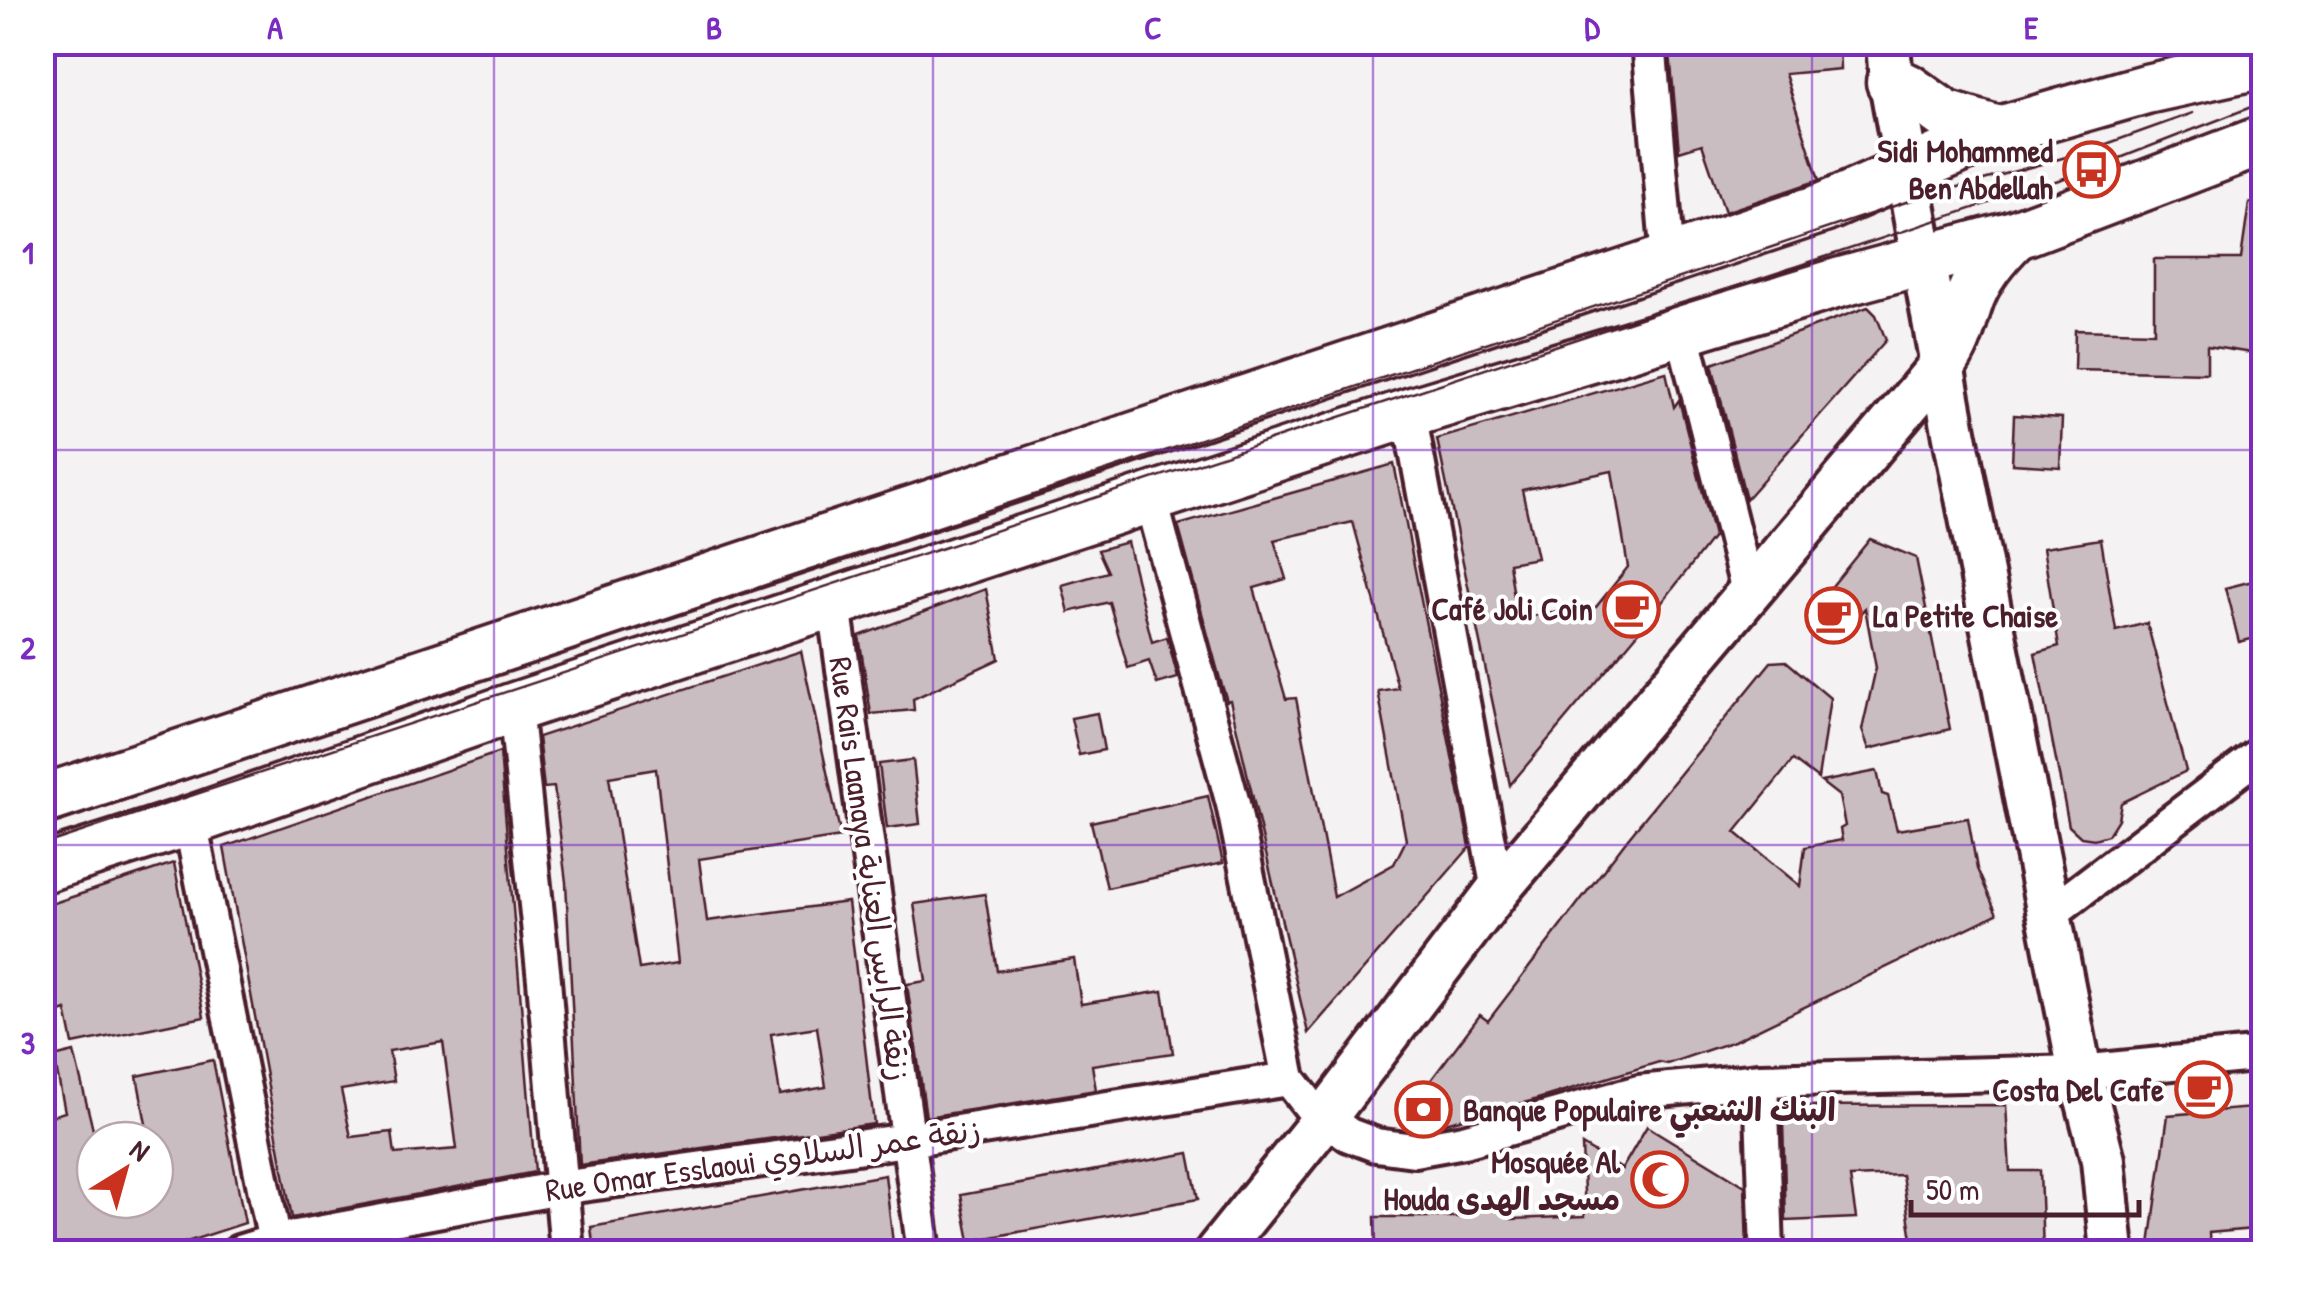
<svg xmlns="http://www.w3.org/2000/svg" width="2306" height="1295" font-family="'Patrick Hand','Playpen Sans Arabic',sans-serif">
<rect width="100%" height="100%" fill="#f4f2f2"/>
<filter id="ink" filterUnits="userSpaceOnUse"><feTurbulence type="fractalNoise" baseFrequency=".01" numOctaves="2"/><feDisplacementMap in="SourceGraphic" scale="20" xChannelSelector="R" yChannelSelector="G"/><feConvolveMatrix kernelMatrix="1 2 1 2 8 2 1 2 1" color-interpolation-filters="sRGB"/></filter>
<g filter="url(#ink)">
<g fill="#cabdc1" stroke="#4a1f2b" stroke-width="2.5" fill-rule="evenodd">
<path d="M1669,42H1839L1840,69L1785,74L1819,180L1725,212L1702,144L1679,151Z"/>
<path d="M2249,203L2264,204V355L2207,346V373L2074,370L2075,330L2154,332V259H2241Z"/>
<path d="M1868,307L1876,315L1886,340L1746,499L1712,364Z"/>
<path d="M1666,372L1674,407L1679,400L1714,536L1642,628L1510,785L1437,439ZM1612,471L1628,567L1596,607L1517,618L1509,563L1537,558L1522,490Z"/>
<path d="M2014,415L2062,418L2060,467L2012,464Z"/>
<path d="M1394,464L1470,847L1308,1033L1230,700L1227,701L1220,679L1178,525ZM1353,522L1398,688L1378,691L1406,840L1394,864L1334,897L1296,698L1286,699L1254,588L1286,579L1274,540Z"/>
<path d="M1870,539L1916,558L1950,729L1869,749L1862,730L1876,668L1865,608L1843,634L1812,611Z"/>
<path d="M2101,539L2116,631L2147,623L2186,771L2121,803L2118,819L2108,835L2094,839L2081,837L2069,826L2035,653L2059,646L2043,548Z"/>
<path d="M1127,542L1152,642L1167,637L1178,678L1157,684L1149,661L1128,668L1109,602L1069,612L1062,585L1108,572L1098,550Z"/>
<path d="M2264,578V636L2239,642L2225,588Z"/>
<path d="M986,589L999,659L913,699L914,710L871,714L859,636Z"/>
<path d="M801,651L841,837L699,859L707,921L848,902L874,1124L580,1165L566,882L554,787L544,788L538,737ZM656,769L678,963L639,969L609,777ZM817,1027L826,1087L780,1095L771,1034Z"/>
<path d="M1786,661L1830,698L1818,779L1793,760L1735,832L1800,886L1805,847L1842,840L1840,829L1845,826L1839,796L1821,782L1877,771L1882,794L1888,796L1897,830L1968,818L1977,869L1997,914L1734,1041L1667,1064L1659,1062L1531,1101L1433,1126L1421,1128L1404,1116L1480,1015L1488,1021L1628,838L1771,662Z"/>
<path d="M1097,713L1104,750L1079,755L1071,718Z"/>
<path d="M500,752L535,1172L292,1218L224,847ZM443,1042L457,1149L395,1154L392,1132L351,1137L341,1090L394,1081L389,1051Z"/>
<path d="M913,760L920,824L887,828L879,764Z"/>
<path d="M1208,796L1223,863L1107,888L1091,822Z"/>
<path d="M174,863L204,1017L73,1044L66,1010L42,1018V907Z"/>
<path d="M985,894L997,971L1074,959L1081,1004L1163,991L1173,1053L1092,1065L1096,1090L926,1117L907,984L926,981L914,904Z"/>
<path d="M74,1052L95,1138V1200H155V1140H149L137,1076L213,1060L245,1223L156,1252H42V1119L65,1112L54,1057Z"/>
<path d="M2006,1105L2010,1171H2040L2043,1252H1914L1902,1175L1850,1177L1856,1218L1786,1221L1783,1123L1800,1106Z"/>
<path d="M2264,1107V1228L2209,1233L2210,1252H2149L2168,1115Z"/>
<path d="M1647,1126L1745,1186L1747,1252H1376L1375,1217H1466V1205L1512,1206V1219L1585,1216L1582,1145L1622,1169Z"/>
<path d="M1189,1153L1198,1199L970,1241L961,1195Z"/>
<path d="M885,1175L894,1252H594L591,1227Z"/>
</g>
<g fill="none" stroke-linecap="round" stroke-linejoin="round">
<defs>
<g id="minor">
<path d="M1649,42L1668,260"/>
<path d="M1682,329L1748,591"/>
<path d="M1409,413L1498,890"/>
<path d="M1150,497L1233,804L1289,1079L1310,1106L1349,1135L1376,1145L1414,1150L1464,1141L1639,1092L1761,1080L2080,1072L2264,1054"/>
<path d="M834,604L924,1252"/>
<path d="M515,707L544,980L567,1252"/>
<path d="M190,821L277,1252"/>
<path d="M2051,913L2264,751"/>
<path d="M1761,1080L1767,1252"/>
<path d="M239,1252L275,1241L560,1188L907,1140L1289,1079"/>
</g>
<g id="tertiary">
<path d="M1888,42L1891,82L1954,431L2080,1072L2103,1160L2112,1252"/>
<path d="M1217,1252L1324,1119L1498,890L1942,364"/>
</g>
<g id="secondary">
<path d="M1891,82L1907,88L1945,115L1999,131"/>
<path d="M1942,364C1956,345 1960,328 1967,306C1975,278 1994,256 2015,235"/>
<path d="M42,800L1823,208L1999,131L2146,89L2264,63"/>
<path d="M42,868L190,821L515,707L1409,413L1838,283L2015,235L2264,140"/>
</g>
</defs>
<use href="#minor" stroke="#4a1f2b" stroke-width="40"/>
<use href="#tertiary" stroke="#4a1f2b" stroke-width="50"/>
<use href="#secondary" stroke="#4a1f2b" stroke-width="55"/>
<use href="#minor" stroke="#fff" stroke-width="32"/>
<use href="#tertiary" stroke="#fff" stroke-width="42"/>
<use href="#secondary" stroke="#fff" stroke-width="48"/>
<g stroke="#4a1f2b" stroke-width="2.5">
<path d="M42,828L1912,200L2084,152L2193,113"/>
<path d="M42,845L2092,169L2264,102"/>
</g>
</g>
</g>
<path fill="none" stroke="#7b2cbf" stroke-width="2.5" stroke-opacity="0.55" d="M494,42V1252M933,42V1252M1373,42V1252M1812,42V1252M42,450H2264M42,845H2264"/>
<defs>
<symbol id="bus-ring" viewBox="-11 -11 22 22"><circle r="9.5" fill="#fff" stroke="#c8321e" stroke-width="1.5"/><path d="M-5-6H5V4H4V6H2V4H-2V6H-4V4H-5ZM-3.5-4V0h7V-4ZM-3.5 1.2v1.5H-2V1.2ZM2 1.2v1.5H3.5V1.2Z" fill="#c8321e"/></symbol>
<symbol id="cafe-ring" viewBox="-11 -11 22 22"><circle r="9.5" fill="#fff" stroke="#c8321e" stroke-width="1.5"/><path d="M-5.5-4.5H6V0H3Q3 3.5 0 3.5H-2.5Q-5.5 3.5-5.5 0ZM3-3.2v2h1.7v-2ZM-6 4.5H4V6H-6Z" fill="#c8321e"/></symbol>
<symbol id="bank-ring" viewBox="-11 -11 22 22"><circle r="9.5" fill="#fff" stroke="#c8321e" stroke-width="1.5"/><path d="M-6-4H6V4H-6ZM0-2.3a2.3 2.3 0 1 0 0 4.6a2.3 2.3 0 1 0 0-4.6Z" fill="#c8321e"/></symbol>
<symbol id="mosque-ring" viewBox="-11 -11 22 22"><circle r="9.5" fill="#fff" stroke="#c8321e" stroke-width="1.5"/><path d="M3.5-4.9A6 6 0 1 0 3.5 4.9A5 5 0 1 1 3.5-4.9Z" fill="#c8321e"/></symbol>
</defs>
<g fill-rule="evenodd">
<use href="#bus-ring" x="2060" y="138" width="63" height="63"/>
<use href="#cafe-ring" x="1600" y="578" width="63" height="63"/>
<use href="#cafe-ring" x="1802" y="584" width="63" height="63"/>
<use href="#cafe-ring" x="2172" y="1058" width="63" height="63"/>
<use href="#bank-ring" x="1392" y="1078" width="63" height="63"/>
<use href="#mosque-ring" x="1628" y="1148" width="63" height="63"/>
</g>
<g text-anchor="middle" stroke-width="8" stroke-linejoin="round" paint-order="stroke">
<g font-size="32" font-weight="bold" fill="#4a1f2b" stroke="#fff" text-anchor="end">
<text x="2053" y="162">Sidi Mohammed<tspan x="2053" dy="37">Ben Abdellah</tspan></text>
<text x="1593" y="620">Café Joli Coin</text>
<text x="1873" y="627" text-anchor="start">La Petite Chaise</text>
<text x="2164" y="1101">Costa Del Cafe</text>
<text x="1463" y="1121" text-anchor="start">Banque Populaire البنك الشعبي</text>
<text x="1620" y="1173">Mosquée Al<tspan x="1620" dy="37">Houda مسجد الهدى</tspan></text>
</g>
<g font-size="32" fill="#4a1f2b" stroke="#fff">
<text transform="translate(870 869) rotate(82)" y="11">Rue Rais Laanaya زنقة الرايس العناية</text>
<text transform="translate(763 1160) rotate(-8)" y="11">Rue Omar Esslaoui زنقة عمر السلاوي</text>
</g>
</g>
<rect width="2306" height="1295" fill="none" stroke="#fff" stroke-width="110"/>
<g transform="translate(125 1170) rotate(37)"><circle r="48" fill="#ffffff" stroke="#b7a5aa" stroke-width="2.5"/>
<path d="M0-8L18 38L0 25L-18 38Z" fill="#c8321e"/>
<text y="-15" font-size="28" font-weight="bold" text-anchor="middle" fill="#4a1f2b">N</text>
</g>
<path d="M1911 1200v15h228v-15" fill="none" stroke="#4a1f2b" stroke-width="5"/>
<text x="1926" y="1200" font-size="30" fill="#4a1f2b" stroke="#ffffff" stroke-width="8" paint-order="stroke">50 m</text>
<rect x="55" y="55" width="2196" height="1185" fill="none" stroke="#7b2cbf" stroke-width="4"/>
<g font-size="32" text-anchor="middle" font-weight="bold" fill="#7b2cbf">
<text x="275" y="39">A</text>
<text x="714" y="39">B</text>
<text x="1153" y="39">C</text>
<text x="1592" y="39">D</text>
<text x="2031" y="39">E</text>
<text x="28" y="264">1</text>
<text x="28" y="659">2</text>
<text x="28" y="1054">3</text>
</g>
</svg>
